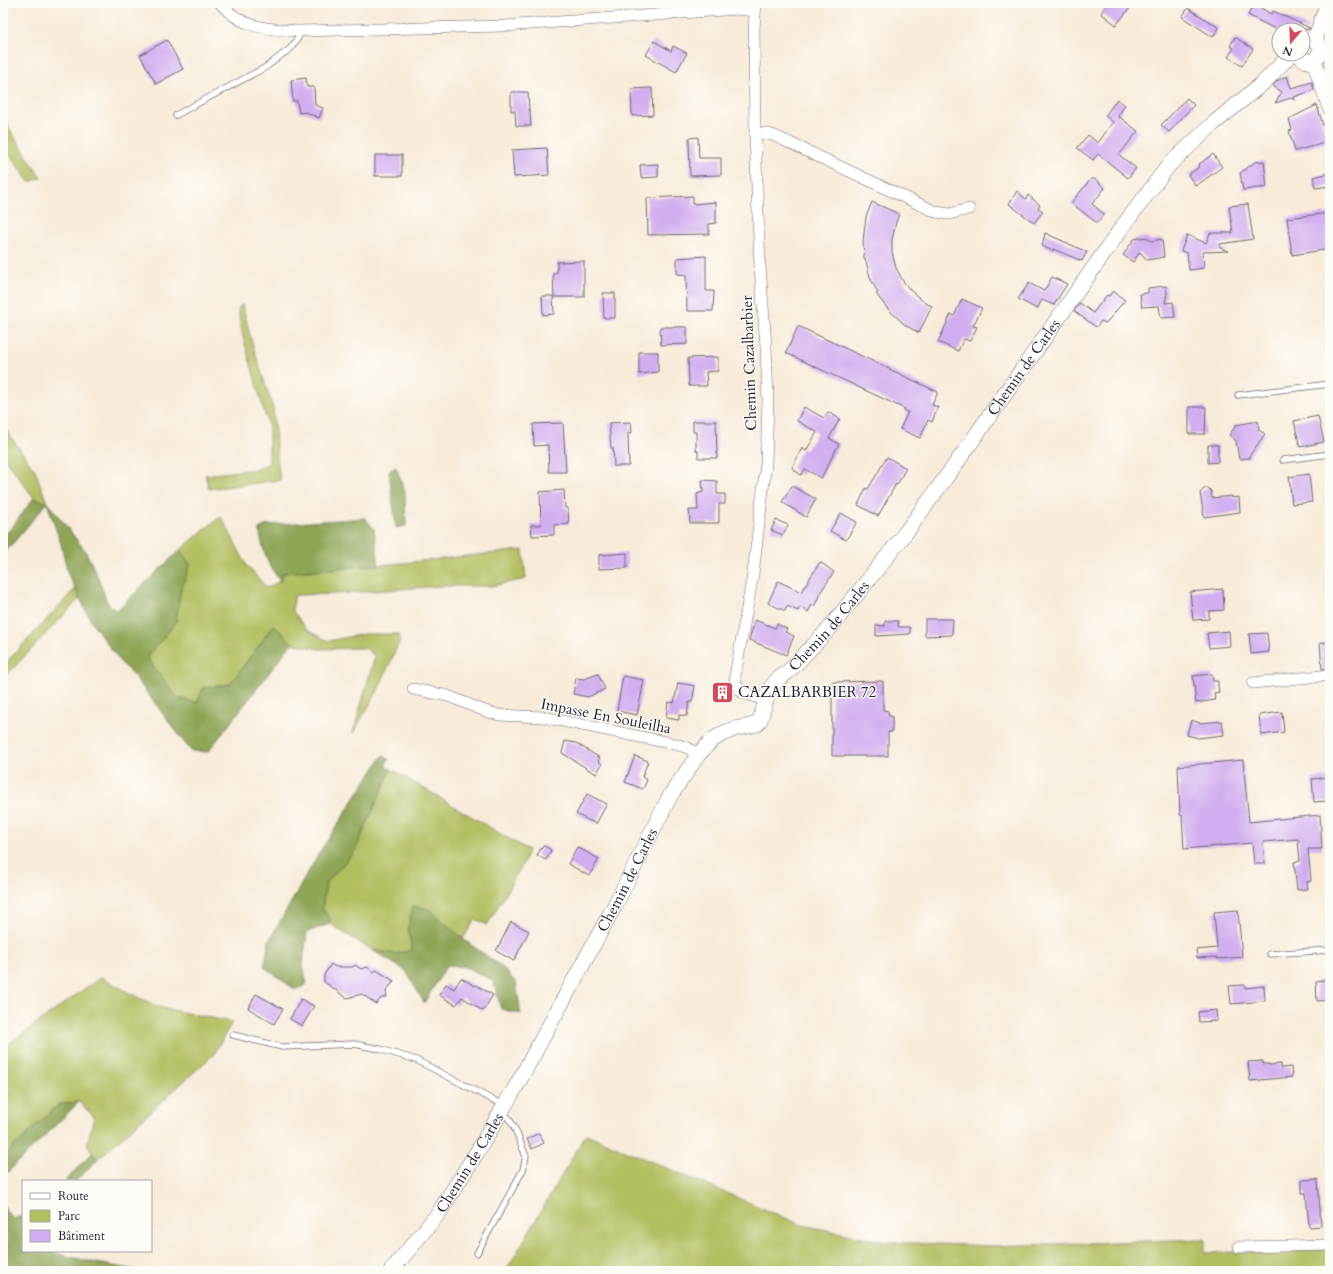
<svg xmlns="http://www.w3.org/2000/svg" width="1333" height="1274" font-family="Cardo,serif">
<rect width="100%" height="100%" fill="#fdfcf7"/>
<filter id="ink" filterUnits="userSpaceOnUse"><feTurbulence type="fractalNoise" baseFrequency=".025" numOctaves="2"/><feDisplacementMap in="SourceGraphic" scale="8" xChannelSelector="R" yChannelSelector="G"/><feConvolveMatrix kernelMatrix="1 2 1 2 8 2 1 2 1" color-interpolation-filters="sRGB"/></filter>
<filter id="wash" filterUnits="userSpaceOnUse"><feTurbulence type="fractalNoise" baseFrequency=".012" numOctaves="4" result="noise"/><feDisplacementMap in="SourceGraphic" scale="16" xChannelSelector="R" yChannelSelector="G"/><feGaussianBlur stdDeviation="0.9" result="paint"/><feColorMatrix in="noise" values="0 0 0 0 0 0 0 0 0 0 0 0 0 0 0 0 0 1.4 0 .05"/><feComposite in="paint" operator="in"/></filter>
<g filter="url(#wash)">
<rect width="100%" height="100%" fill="#f8ebd9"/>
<g fill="#b3be60" stroke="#6a704e">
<path d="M3,115L12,133L41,178L29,182L3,145Z"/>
<path d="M242,304L253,346L273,408L277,456L280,480L209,489L205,475L257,469L269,463V428L243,337L238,309Z"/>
<path d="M3,426L35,470L47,503L34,498L3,456Z"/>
<path d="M221,516L247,566L267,588L280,581L283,573L402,563L523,550L526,579L491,586H440L335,594L295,595L292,610L307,630L328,641L364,634H399L400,640L377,692L353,733L375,656L365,648L319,649L292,643L274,625L230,684L204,688L197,703L178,698L155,669L147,657L176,622L180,592L190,565L180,550Z"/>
<path d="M75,589L80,598L3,679V666Z"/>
<path d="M391,769L528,850L524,862L487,925L475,919L463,939L429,910L408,928L412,950L395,954L372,950L330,924V919L322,908L326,883L355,851Z"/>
<path d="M101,977L137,997L162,1008L232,1022L214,1054L97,1160L87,1144L94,1117L79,1102L59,1104L3,1157V1048Z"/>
<path d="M586,1134L802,1225L886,1242L991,1246L1205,1239V1253L1330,1249V1271H506Z"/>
</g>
<g fill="#8ea556" stroke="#586448">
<path d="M396,467L405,492L406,526L396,528L389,471Z"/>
<path d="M34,498L47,503L57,514L86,552L97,575L107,602L116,611L180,550L190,565L180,592L176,622L147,657L155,669L178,698L197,703L203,688L230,684L274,625L292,643L208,752L191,751L135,677L121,663L91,621L68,574L61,544L47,503L3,555V534L8,532Z"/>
<path d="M365,518L374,529L379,565L283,573L280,581C267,563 263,551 259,529L267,525Z"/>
<path d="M383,755L389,759L385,766L391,769L355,851L326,883L322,908L330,919V924L307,932L303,965L307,984L296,990L264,967L269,941L319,853Z"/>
<path d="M413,906L429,909L463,939L502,967L516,983L521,1014L501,1009L493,980L465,967L447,965L424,1003L406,971L372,950L395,954L412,950L408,928Z"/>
<path d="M79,1102L3,1177V1157L59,1104Z"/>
<path d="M92,1153L97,1160L76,1181H65Z"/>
<path d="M3,1200L6,1211L14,1219L23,1215V1251H49L50,1252L97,1263L141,1271H3Z"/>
</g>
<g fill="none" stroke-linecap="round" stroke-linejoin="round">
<path stroke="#4badca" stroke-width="4" d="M3,1267L43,1269L50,1271"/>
</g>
<g id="blocks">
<g fill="#d1aef0">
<path d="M1109,3H1123L1130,8L1116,25L1101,13Z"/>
<path d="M1254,4L1271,14L1273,11L1310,28L1309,29L1277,30L1248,15Z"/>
<path d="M1188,8L1219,28L1213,37L1182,17Z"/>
<path d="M1235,37L1253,49L1242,66L1228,57L1234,48L1230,46Z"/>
<path d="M167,40L183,69L156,84L140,55Z"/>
<path d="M654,41L671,51L673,46L687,53L676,72L646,55Z"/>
<path d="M1287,76L1291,88L1312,82L1314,90L1294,97L1295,100L1291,98L1275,103L1282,92L1273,86L1277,81Z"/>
<path d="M306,78L307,87H314L315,105L323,108L319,118L306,112L299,113L297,101H293L291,80Z"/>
<path d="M652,88L653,115L632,116L631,89Z"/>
<path d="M511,92H528L529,111H530L531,126H516L515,111H511Z"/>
<path d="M1187,98L1194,105L1169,132L1161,125Z"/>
<path d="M1117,99L1125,105L1118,116L1138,131L1119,155L1136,168L1128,178L1098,154L1093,160L1077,148L1088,135L1098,143L1113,122L1105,116Z"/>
<path d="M1317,105L1328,142L1295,151L1289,131L1292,130L1289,119Z"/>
<path d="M698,137L699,158H721V175L690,176L689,138Z"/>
<path d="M547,148L549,175L514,177L512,150Z"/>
<path d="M1213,154L1222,167L1196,186L1188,175L1199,167L1198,165Z"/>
<rect x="375" y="155" width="27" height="21"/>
<path d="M1264,161L1267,187L1243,190L1240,173L1255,162Z"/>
<path d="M658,164V177L641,178L640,165Z"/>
<path d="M1330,173V186L1315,188L1313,177Z"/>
<path d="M1091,179H1095L1105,188L1092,204L1104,214L1097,223L1071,203Z"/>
<path d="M1017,191L1026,199L1028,195L1040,205L1038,208L1043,211L1034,223L1009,204Z"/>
<path d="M693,196V204L716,202V223L709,224V234L648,235L647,198Z"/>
<path d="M872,202L899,214L896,222L892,240V252L896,268L903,281L910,290L925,303L932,306L919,333L905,325L887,308L876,294L878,293L870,277L865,258L864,259L863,241L866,217Z"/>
<path d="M1248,204L1253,239L1220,244V248L1229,251L1203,252L1204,268L1189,270L1187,253L1181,251L1187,235L1206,243L1210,233H1233L1229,206Z"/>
<path d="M1330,213V249L1292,255L1287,218Z"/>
<path d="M1045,233L1087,252L1082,261L1053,249V251L1042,246Z"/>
<path d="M1146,237L1151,241L1162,239L1164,257L1147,260L1140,252L1133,262L1123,255L1134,239Z"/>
<path d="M706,256V291H714L713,311H687L686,275L677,274V258Z"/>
<path d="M584,261V297H554L553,273H557V262Z"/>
<path d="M1052,277L1067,284L1054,305L1042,300L1037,309L1018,299L1029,283L1044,291Z"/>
<path d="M1166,286L1167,293L1165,303L1173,302L1175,317L1161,318L1159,306L1142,307L1140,294L1148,293V288Z"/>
<path d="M1113,291L1125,300L1106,323L1101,321L1096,327L1074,311L1080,303L1093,313L1107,295L1109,296Z"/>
<path d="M603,293H615V318H604Z"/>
<path d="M542,296H553L554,314L543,315Z"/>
<path d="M962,299L982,308L973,326L977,327L970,341L964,339L958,351L938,342L951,314L954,316Z"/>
<path d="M798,326L938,392L932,405L938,407L932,422L928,420L920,438L900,429L908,412L904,411L905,409L786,353Z"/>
<path d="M660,327H687V344L661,345Z"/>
<path d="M639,352H658V372L639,374Z"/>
<path d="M718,357V371L706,372L707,386H689L688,358Z"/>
<path d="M804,407L824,418L828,412L840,419L829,438L839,444L821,478L805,469L801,475L792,468L802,448L806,451L817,432L797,421Z"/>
<path d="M1189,407H1206L1205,434H1189Z"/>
<path d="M1318,416L1324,442L1300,447L1294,421Z"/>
<path d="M693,421H716L717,458H698V451H696V432H693Z"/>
<path d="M1258,421L1259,430L1265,434L1250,455V458L1239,459L1236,441L1229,435L1235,427V425Z"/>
<path d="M631,422L632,433H628L629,466H614L613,448H611L609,423Z"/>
<path d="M563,423L566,472H549L548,445L534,446L533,424Z"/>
<path d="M1208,445H1218V462L1208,463Z"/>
<path d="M887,457L906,468L897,485L896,484L878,516L858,505L866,488L868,489Z"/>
<path d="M1309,474L1312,502L1292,504L1289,477Z"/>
<path d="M702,480L717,481V494H725V504H719V523H690L689,510H698L697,494L703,492Z"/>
<path d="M792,486L816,499L806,517L782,502Z"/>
<path d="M1205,488H1208L1211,491L1212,498L1232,496V498L1239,497L1240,512L1204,517L1200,493Z"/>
<path d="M564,490L565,508H568L569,524L554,525V535L532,536L531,525H541L540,492Z"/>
<path d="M841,513L857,522L846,540L830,531Z"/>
<path d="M776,520L788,525L783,535L771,530Z"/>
<path d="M627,553V568L599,569V555Z"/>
<path d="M820,562L834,572L818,596L819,597L814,606L812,605L808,612L800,607L798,611L787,606L785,611L768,603L778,581L801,592Z"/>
<path d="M1223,589L1224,610L1209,611V619L1193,620L1190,592Z"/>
<path d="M925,619H953L952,635L925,636Z"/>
<path d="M755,620L775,628L777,624L787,629L785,632L794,636L786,655L749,640Z"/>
<path d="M885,621H898V627H910V634L876,636V625L885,626Z"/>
<path d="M1229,631L1230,646L1209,648L1207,633Z"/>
<path d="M1267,633L1269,652L1251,654L1249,634Z"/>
<path d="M1330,642V668L1322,669L1320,643Z"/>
<path d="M598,674L605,689L588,697L573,694L576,678L584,679Z"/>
<path d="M1212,674L1213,681H1218V686L1219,692L1214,693L1215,700L1196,703L1193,676Z"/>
<path d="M623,676L644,680L637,715L617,711Z"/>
<path d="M883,681V710L888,711L889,716H892V732H888V756H832V682Z"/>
<path d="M678,683L695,686L692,702H689L687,716L679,715V720L666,718L668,702L674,703Z"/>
<path d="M1282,712L1284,732L1261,735L1259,715Z"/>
<path d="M1191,720L1200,723L1222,721L1224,735L1198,738L1187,735Z"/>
<path d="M565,741L576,743L600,758L598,761L602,764L596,774L562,753Z"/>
<path d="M635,756L648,761L642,777L647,780L643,789L625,782Z"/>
<path d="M1243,760L1249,822L1320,815L1322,849H1308L1311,881L1307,882L1308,889L1297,890L1294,862L1300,861L1298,839L1263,842L1265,864H1254L1252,843L1184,849L1182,815H1180L1178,766Z"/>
<path d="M1330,777V801L1314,802L1312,779Z"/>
<path d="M587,794L607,804L596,824L576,814Z"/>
<path d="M543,845L551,850L546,860L537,855Z"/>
<path d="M577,847L599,859L589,876L568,864Z"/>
<path d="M1238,910L1242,957L1217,959V957L1197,958L1196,950L1217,948L1214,912Z"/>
<path d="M511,922L529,931L514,961L496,951Z"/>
<path d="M331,964L336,967H353L355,965L361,969L367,967L374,972L376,970L394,981L386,991L387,997L381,998L376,1004L362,994L347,998L324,982V975Z"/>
<path d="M461,978L475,986L476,985L493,995L483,1011L462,997L456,1005L439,995L446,984L454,989Z"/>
<path d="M1330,979V1000L1317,1001L1316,981Z"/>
<path d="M1245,985V988L1264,986L1265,1001L1231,1004L1229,986Z"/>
<path d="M256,994L283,1009L274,1024L248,1008Z"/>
<path d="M301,999L314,1006L302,1026L290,1019Z"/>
<path d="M1216,1010L1217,1021L1199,1022L1198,1012Z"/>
<path d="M1263,1061V1064H1269V1065L1281,1064V1068L1291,1067L1292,1077L1250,1081L1248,1062Z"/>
<path d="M539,1133L544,1143L532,1149L527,1139Z"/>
<path d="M1318,1179L1321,1226L1309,1227L1306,1193H1302V1180Z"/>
</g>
</g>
</g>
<g filter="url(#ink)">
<use href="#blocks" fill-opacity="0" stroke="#6d6872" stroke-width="1"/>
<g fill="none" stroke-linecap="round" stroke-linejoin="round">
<defs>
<g id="lane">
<path d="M176,115L266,67L291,48L298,38L299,31"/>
<path d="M1238,395L1330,384"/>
<path d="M1283,460L1330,454"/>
<path d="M1270,954L1330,950"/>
<path d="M233,1035L282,1047L354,1044L380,1049L416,1060L493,1100L505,1105"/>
<path d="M477,1253L523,1170L526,1156C520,1144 514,1118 501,1112"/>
</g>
<g id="street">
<path d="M220,3C242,29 267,29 299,31L504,26L737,9L755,11"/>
<path d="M756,3L754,28L755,134L760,267L766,346L768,401L766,464L753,574L735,676L736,685L743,693L766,700"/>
<path d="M755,134L765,133L775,136L936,212L949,214L969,209"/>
<path d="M1253,683L1330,675"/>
<path d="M413,689L448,696L485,711L499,715L543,717L675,744L688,748L698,755"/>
<path d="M1239,1247L1330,1245"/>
</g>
<g id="secondary">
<path d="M1315,39L1328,3"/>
<path d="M1299,54C1312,75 1333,44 1310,38L1303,41"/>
<path d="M1314,61L1330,108"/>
<path id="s1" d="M391,1271L438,1214L479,1149L518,1083L615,905L670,796L698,755L711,741L722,734L734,729L749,726L757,724L760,720L769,690L777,680L789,671L829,629L901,539L955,465L1123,226L1169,165L1214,123L1263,83L1291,54"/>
</g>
</defs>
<use href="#lane" stroke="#6d6872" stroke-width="7"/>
<use href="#street" stroke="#6d6872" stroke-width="12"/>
<use href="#secondary" stroke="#6d6872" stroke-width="16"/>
<use href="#lane" stroke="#fff" stroke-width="5.5"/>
<use href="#street" stroke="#fff" stroke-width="11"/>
<use href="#secondary" stroke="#fff" stroke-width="15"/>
</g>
</g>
<defs>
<symbol id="building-square" viewBox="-11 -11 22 22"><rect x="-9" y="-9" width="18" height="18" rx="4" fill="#d1495b" stroke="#fdfcf7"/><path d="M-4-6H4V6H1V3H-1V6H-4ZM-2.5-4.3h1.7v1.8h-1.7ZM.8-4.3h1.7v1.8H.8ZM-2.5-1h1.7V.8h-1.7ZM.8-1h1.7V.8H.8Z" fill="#fff"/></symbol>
</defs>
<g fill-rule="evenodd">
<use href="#building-square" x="710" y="680" width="25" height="25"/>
</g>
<g text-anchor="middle" stroke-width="3" stroke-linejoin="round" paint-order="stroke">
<g font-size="15" fill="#22223b" stroke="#fdfcf7">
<text transform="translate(749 363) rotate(-92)" y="5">Chemin Cazalbarbier</text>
<text dy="5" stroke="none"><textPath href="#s1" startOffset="1119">Chemin de Carles</textPath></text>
<text dy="5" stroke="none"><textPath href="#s1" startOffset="795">Chemin de Carles</textPath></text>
<text transform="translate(606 716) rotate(11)" y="5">Impasse En Souleilha</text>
<text dy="5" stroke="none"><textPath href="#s1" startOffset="458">Chemin de Carles</textPath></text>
<text dy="5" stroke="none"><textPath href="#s1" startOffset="134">Chemin de Carles</textPath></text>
</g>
<g font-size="15" fill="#22223b" stroke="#fdfcf7" text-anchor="start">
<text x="738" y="697">CAZALBARBIER 72</text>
</g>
</g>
<rect width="1333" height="1274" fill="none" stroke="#fdfcf7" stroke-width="16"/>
<rect x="22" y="1180" width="130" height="72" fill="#fdfcf7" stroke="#a5a5ac"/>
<rect x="30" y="1193" width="20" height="6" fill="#ffffff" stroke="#a5a5ac"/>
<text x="58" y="1200" font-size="12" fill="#22223b">Route</text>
<rect x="30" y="1210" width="20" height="12" fill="#b3be60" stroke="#a5a5ac"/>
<text x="58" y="1220" font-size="12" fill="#22223b">Parc</text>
<rect x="30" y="1230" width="20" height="12" fill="#d1aef0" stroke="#a5a5ac"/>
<text x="58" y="1240" font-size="12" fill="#22223b">Bâtiment</text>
<g transform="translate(1291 42) rotate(199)"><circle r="19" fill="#fdfcf7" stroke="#a5a5ac"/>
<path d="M0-3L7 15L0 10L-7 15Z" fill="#d1495b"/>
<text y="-6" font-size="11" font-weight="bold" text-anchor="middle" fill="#22223b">N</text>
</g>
</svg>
